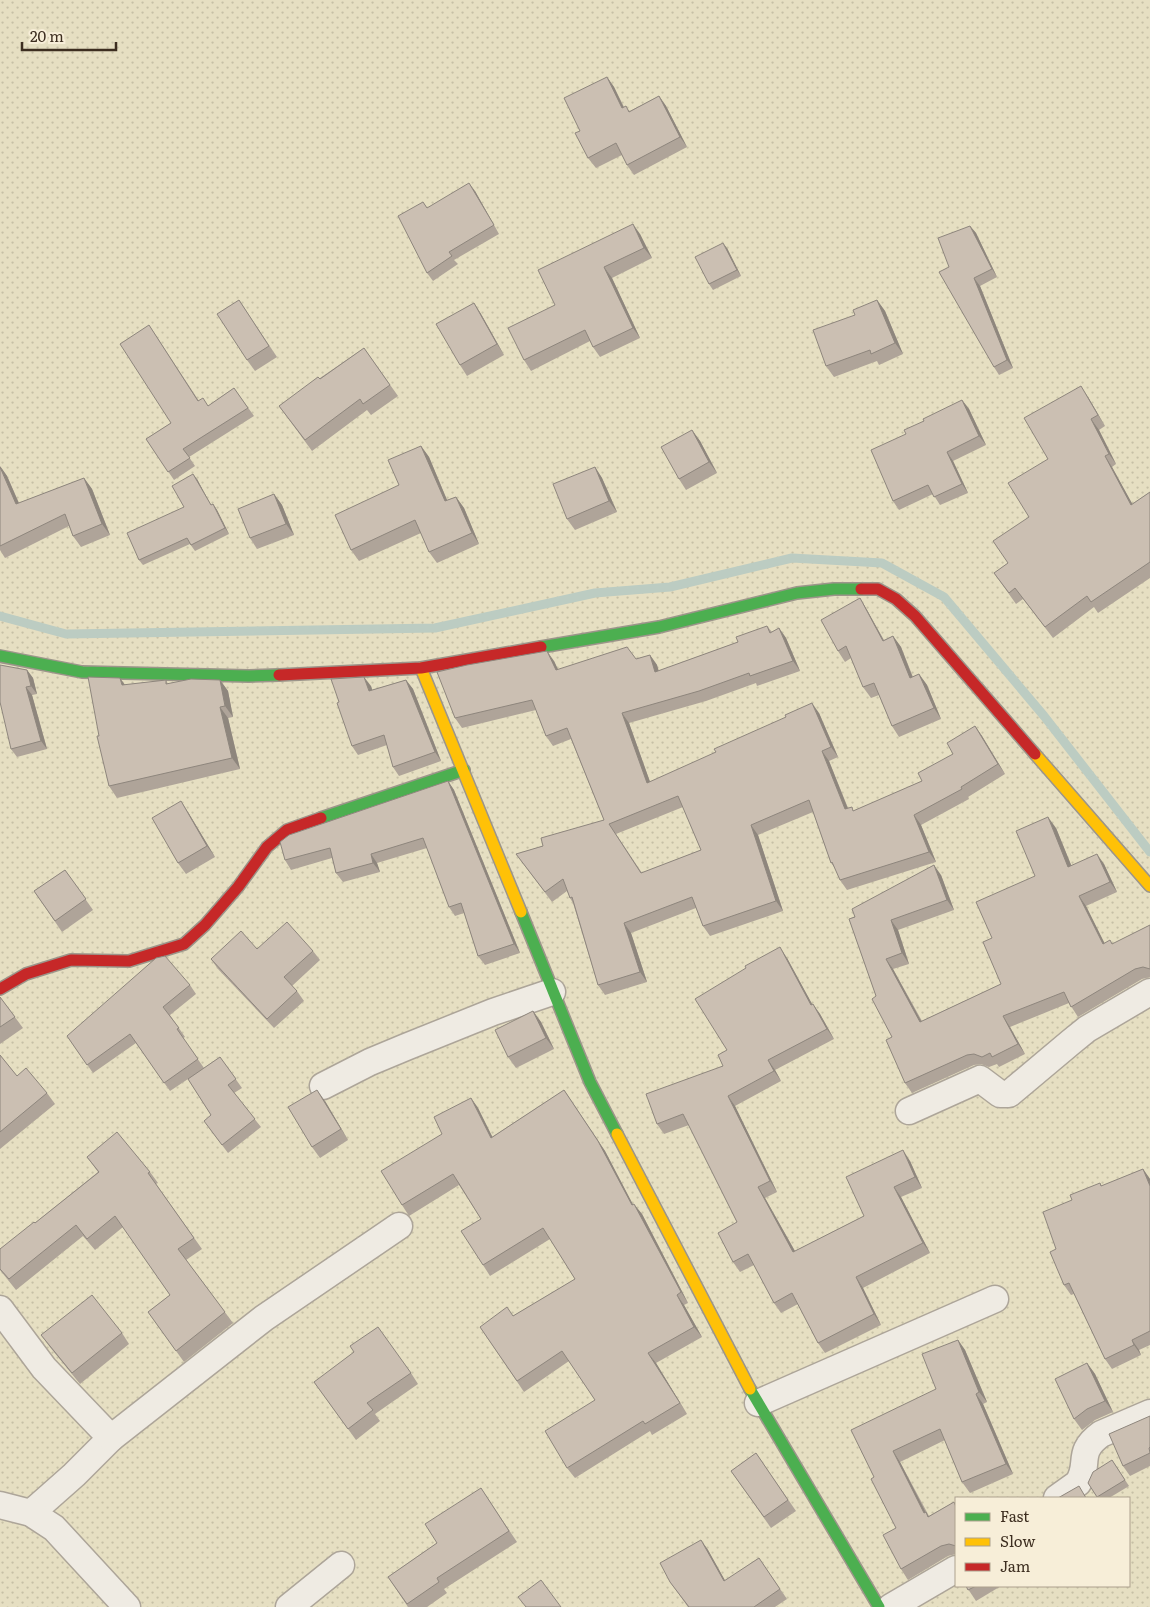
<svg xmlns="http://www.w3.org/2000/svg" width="1150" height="1607" font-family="Literata,serif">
<defs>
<pattern id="farmland-dots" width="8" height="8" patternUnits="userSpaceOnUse" patternTransform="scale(1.25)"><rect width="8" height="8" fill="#e6dfc2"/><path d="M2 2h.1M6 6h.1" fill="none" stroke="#c6c0a6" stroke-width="1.8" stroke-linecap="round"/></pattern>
</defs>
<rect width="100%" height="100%" fill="#e7e0d1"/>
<path fill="url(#farmland-dots)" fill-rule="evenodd" d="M0,0H1150V1607H0ZM956,1498H1129V1586H956Z"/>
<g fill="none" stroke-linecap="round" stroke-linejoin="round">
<path stroke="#bcccc2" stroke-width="9" d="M0,616L66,634L435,628L595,593L670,587L792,558L882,563L944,597L1044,716L1150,852"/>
<defs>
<g id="street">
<path d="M323,1086L370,1062L406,1047L493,1012L552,992"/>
<path d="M909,1111L980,1079L1000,1094H1009L1071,1042L1087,1029L1150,992"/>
<path d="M0,1309L44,1368L111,1438L74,1475L31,1513"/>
<path d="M758,1403L995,1299"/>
<path d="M111,1438L264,1318L399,1226"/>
<path d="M1057,1498L1078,1483C1091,1463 1075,1453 1101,1434L1150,1413"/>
<path d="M0,1505L31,1513L54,1528L127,1607"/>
<path d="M289,1607L341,1565"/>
<path d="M891,1607L956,1569"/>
</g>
<g id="fast">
<path d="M541,647L659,627L797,593L834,589H861"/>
<path d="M0,656L82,672L249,676L279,675"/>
<path d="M321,818L464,770"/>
<path d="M521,912L590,1082L617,1134"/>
<path d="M750,1389L879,1607"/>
</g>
<g id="slow">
<path d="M421,668L521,912"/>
<path d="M1035,754L1150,886"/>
<path d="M617,1134L750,1389"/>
</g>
<g id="jam">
<path d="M861,589H878L896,599L915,616L1035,754"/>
<path d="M279,675L421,668L541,647"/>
<path d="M0,989L26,974L71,960L129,961L184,944L205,925L238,887L267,847L287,830L321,818"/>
</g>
</defs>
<use href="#street" stroke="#ada599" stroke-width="29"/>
<use href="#fast" stroke="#9c958a" stroke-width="14"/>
<use href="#slow" stroke="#9c958a" stroke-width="14"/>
<use href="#jam" stroke="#9c958a" stroke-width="14"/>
<use href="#street" stroke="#efebe3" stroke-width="26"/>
<use href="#fast" stroke="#4caf50" stroke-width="11"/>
<use href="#slow" stroke="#ffc107" stroke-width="11"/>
<use href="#jam" stroke="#c62828" stroke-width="11"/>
</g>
<g fill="#afa499" fill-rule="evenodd">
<path d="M607,77L614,87L624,107L630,111L659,96L666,106L687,147L634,175L627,165L622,155L596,168L588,158L580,131Z"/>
<path d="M475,191L499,234L454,260L458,264L433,281L427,273L423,202L427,208Z"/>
<path d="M970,226L976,233L997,277L980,286L1013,368L999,375L994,367L949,267Z"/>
<path d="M640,234L652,258L612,278L640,338L600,357L593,347L590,341L531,371L524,360L555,305Z"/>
<path d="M727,248L741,276L713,290L709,284Z"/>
<path d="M239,300L277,357L255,371L247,360Z"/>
<path d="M877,300L885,311L903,354L879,365L877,361L834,377L826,366L855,315Z"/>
<path d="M474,303L481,314L504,355L467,376L460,365Z"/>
<path d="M149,325L199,401L208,406L234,388L254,416L189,457L195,466L174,480L146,439L171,423Z"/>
<path d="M364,348L398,396L371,415L367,410L312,451L279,406Z"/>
<path d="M1088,397L1105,426L1099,430L1116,464L1112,467L1132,504L1150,492V578L1098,613L1094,607L1053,638L1023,599L1016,604L994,573L1008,563L1029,517L1048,459Z"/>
<path d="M962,400L969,409L986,445L953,461L968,493L940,505L933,494L899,510L893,501L906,434L924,421Z"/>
<path d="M692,430L700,441L717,473L686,490L679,479Z"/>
<path d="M421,446L429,457L447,500L456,497L464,508L479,544L437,563L429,552L421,533L359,561L351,550L399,485Z"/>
<path d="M0,466L7,476L19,503L84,478L92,489L110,535L81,547L73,536L69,526L5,558L0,550Z"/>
<path d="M595,467L602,478L617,512L575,530L567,519Z"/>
<path d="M197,479L211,505L213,504L217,510L229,534L195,551L190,544L143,565L139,560L184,507Z"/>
<path d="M274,494L282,505L294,535L257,549L250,538Z"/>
<path d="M860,598L867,610L884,640L893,636L901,647L913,677L919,674L927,685L941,719L899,737L892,726L879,695L871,698L863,687L851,658L845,662L838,651Z"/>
<path d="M767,626L772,632L779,628L786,638L800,671L757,686L756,683L706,701L629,723L650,782L819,713L838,757L829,761L848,808L854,811L922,781L953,754L975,726L982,736L1005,774L968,797L969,799L921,825L936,862L847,890L840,880L835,868L831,863L813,812L758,835L783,911L710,936L703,926L696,908L631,933L647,982L605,995L598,985L573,903L570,898L567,891L552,902L516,854L543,846L604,820L571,739L553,746L546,736L536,710L462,728L455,718L554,661L558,670L636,659L650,655L657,665L658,671L738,642ZM683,807L701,850L642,873L616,834Z"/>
<path d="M27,670L33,678L37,694L32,695L47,749L17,757L11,749Z"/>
<path d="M166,680L168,684L220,680L228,691L233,717L228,718L240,769L117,798L109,786L99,736L126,685Z"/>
<path d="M406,680L413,689L441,761L399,776L393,767L387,745L358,755L352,746L371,686L372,690Z"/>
<path d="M448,781L454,790L520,953L485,965L478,956L464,913L455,916L449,907L427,848L377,863L380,872L343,882L336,873L332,858L291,870L285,860Z"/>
<path d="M188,812L215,857L186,874L178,863Z"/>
<path d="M1056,828L1071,865L1104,864L1117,892L1086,906L1104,943L1113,944L1150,925V977L1142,979L1078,1017L1069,1003L1010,1027L1025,1054L999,1067L997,1064L989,1067L981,1064L974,1065L912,1093L905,1083L892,1037L876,996L849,919L941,875L954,910L898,930L909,964L893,969L922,1021L1001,984L992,938L1035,876Z"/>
<path d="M65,870L93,910L62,932L34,891Z"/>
<path d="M257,949L313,951L320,960L292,986L297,991L304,1001L274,1028L218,969L211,959Z"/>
<path d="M787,958L812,1004L820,1014L834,1039L775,1070L781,1081L735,1106L777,1192L765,1198L795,1251L864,1216L910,1161L922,1188L901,1197L930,1253L863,1288L881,1325L825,1353L818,1343L798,1304L781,1313L774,1303L754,1265L740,1272L733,1262L737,1222L689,1125L664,1134L657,1124L723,1066L727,1050Z"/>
<path d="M190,985L196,994L170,1015L185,1037L183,1038L204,1068L220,1057L242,1088L234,1093L261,1127L228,1153L210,1129L211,1115L188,1079L170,1091L136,1043L93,1073L67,1036Z"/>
<path d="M0,997L23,1028L0,1044Z"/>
<path d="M533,1011L541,1022L554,1049L516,1068L508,1057Z"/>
<path d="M0,1055L17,1076L47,1093L55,1104L0,1149Z"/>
<path d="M564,1090L605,1151L633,1205L642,1214L688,1303L684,1305L702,1337L656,1363L687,1414L652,1435L650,1431L575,1478L567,1468L595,1400L569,1361L524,1392L480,1327L513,1316L575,1279L550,1239L490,1276L483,1265L481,1219L459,1185L409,1216L402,1205L442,1134L471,1098L478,1108L492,1137Z"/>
<path d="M325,1101L348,1140L320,1158L312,1147Z"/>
<path d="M87,1157L150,1172L158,1183L156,1184L202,1249L186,1260L233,1323L184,1362L148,1312L170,1295L123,1227L95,1250L83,1236L16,1290L0,1270V1249L35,1223L98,1172Z"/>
<path d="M1143,1169L1150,1179V1345L1139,1350L1141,1355L1112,1369L1105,1359L1074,1294L1071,1295L1064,1285L1056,1249L1100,1183L1102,1186Z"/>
<path d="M122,1333L129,1344L80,1384L49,1346L41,1335Z"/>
<path d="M958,1340L965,1350L987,1402L983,1404L1013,1474L970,1493L962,1482L945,1440L900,1462L929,1516L954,1502L956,1506V1554L948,1556L908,1580L901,1569L896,1528L874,1477L936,1389Z"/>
<path d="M1087,1363L1095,1374L1113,1412L1095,1420L1082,1430L1074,1419Z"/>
<path d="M411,1373L418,1384L375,1414L380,1421L356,1440L314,1382Z"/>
<path d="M1150,1416V1466L1130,1476L1123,1466Z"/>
<path d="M756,1453L796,1511L771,1528L731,1471Z"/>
<path d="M1112,1460L1129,1486L1109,1498H1098L1088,1483Z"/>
<path d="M481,1488L517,1542L444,1589L447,1593L427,1607H408L388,1577L437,1543Z"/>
<path d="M701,1540L708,1550L725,1581L759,1558L787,1599L775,1607H688L670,1582Z"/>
<path d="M966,1586H1001L976,1601Z"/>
</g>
<g fill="#8e867d">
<path d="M607,77L614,87L629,119L622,108Z"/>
<path d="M659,96L666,106L687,147L680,137Z"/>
<path d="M469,183L475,191L499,234L494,225Z"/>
<path d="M633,224L640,234L652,258L644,248Z"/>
<path d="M970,226L976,233L997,277L992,269Z"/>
<path d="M723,243L727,248L741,276L737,270Z"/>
<path d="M604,267L612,278L640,338L633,328Z"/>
<path d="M974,278L980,286L1013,368L1007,360Z"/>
<path d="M877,300L885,311L903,354L895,343Z"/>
<path d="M474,303L481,314L504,355L497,344Z"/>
<path d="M1081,386L1088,397L1105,426L1098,415Z"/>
<path d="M962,400L969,409L986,445L979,436Z"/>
<path d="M1091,419L1099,430L1116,464L1109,454Z"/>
<path d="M692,430L700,441L717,473L709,462Z"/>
<path d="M421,446L429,457L452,512L445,501Z"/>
<path d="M947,452L953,461L968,493L962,484Z"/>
<path d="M1105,456L1112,467L1139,516L1131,505Z"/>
<path d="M0,466L7,476L24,515L16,504Z"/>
<path d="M595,467L602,478L617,512L609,501Z"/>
<path d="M193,474L197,479L214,511L211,505Z"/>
<path d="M84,478L92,489L110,535L102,524Z"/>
<path d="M274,494L282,505L294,535L286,524Z"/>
<path d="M456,497L464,508L479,544L472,533Z"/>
<path d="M213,504L217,510L229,534L225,528Z"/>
<path d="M860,598L867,610L890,652L883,641Z"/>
<path d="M779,628L786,638L800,671L793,661Z"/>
<path d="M893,636L901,647L917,689L910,678Z"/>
<path d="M547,651L554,661L563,680L556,670Z"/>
<path d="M650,655L657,665L662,682L655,672Z"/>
<path d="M27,670L33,678L37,694L31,686Z"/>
<path d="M919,674L927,685L941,719L934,708Z"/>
<path d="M364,677L371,686L375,699L369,691Z"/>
<path d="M120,678L128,689L122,685Z"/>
<path d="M220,680L228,691L233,717L225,706Z"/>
<path d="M406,680L413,689L441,761L435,752Z"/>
<path d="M26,687L32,695L47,749L41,741Z"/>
<path d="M812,703L819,713L838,757L831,747Z"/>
<path d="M220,707L228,718L240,769L232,758Z"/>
<path d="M622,713L629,723L654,793L647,783Z"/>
<path d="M975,726L982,736L1005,774L998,764Z"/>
<path d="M822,751L829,761L852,819L845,809Z"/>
<path d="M448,781L454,790L520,953L514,944Z"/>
<path d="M181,801L188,812L215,857L207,846Z"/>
<path d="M914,815L921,825L936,862L929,852Z"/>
<path d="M1048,817L1056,828L1076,877L1068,867Z"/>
<path d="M751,825L758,835L783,911L776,901Z"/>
<path d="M371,854L377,863L380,872L373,863Z"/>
<path d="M1097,854L1104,864L1117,892L1110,882Z"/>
<path d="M934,865L941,875L954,910L947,900Z"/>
<path d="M1079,896L1086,906L1110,954L1103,944Z"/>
<path d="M891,920L898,930L909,964L902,953Z"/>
<path d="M624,923L631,933L647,982L640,972Z"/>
<path d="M780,947L787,958L818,1015L811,1005Z"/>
<path d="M886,959L893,969L927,1032L920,1022Z"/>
<path d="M813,1004L820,1014L834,1039L827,1029Z"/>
<path d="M533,1011L541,1022L554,1049L546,1038Z"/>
<path d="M1003,1016L1010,1027L1025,1054L1018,1044Z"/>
<path d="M768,1060L775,1070L781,1081L774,1071Z"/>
<path d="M317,1090L325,1101L348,1140L341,1129Z"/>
<path d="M564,1090L605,1151L639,1216L632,1205Z"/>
<path d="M728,1096L735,1106L777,1192L770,1181Z"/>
<path d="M471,1098L478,1108L498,1148L491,1138Z"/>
<path d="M903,1150L910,1161L922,1188L915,1177Z"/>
<path d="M1143,1169L1150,1179V1186Z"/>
<path d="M758,1187L765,1198L801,1262L793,1252Z"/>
<path d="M894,1187L901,1197L930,1253L923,1243Z"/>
<path d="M634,1204L642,1214L688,1303L681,1292Z"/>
<path d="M856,1277L863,1288L881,1325L874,1314Z"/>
<path d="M677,1295L684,1305L702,1337L694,1327Z"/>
<path d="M958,1340L965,1350L987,1402L979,1392Z"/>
<path d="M1132,1340L1139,1350L1141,1355L1134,1345Z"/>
<path d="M648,1353L656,1363L687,1414L680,1403Z"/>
<path d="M1087,1363L1095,1374L1113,1412L1105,1401Z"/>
<path d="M976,1394L983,1404L1013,1474L1006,1464Z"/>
<path d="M893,1451L900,1462L926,1513L933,1522L924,1513Z"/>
<path d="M701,1540L708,1550L731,1591L724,1581Z"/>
</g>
<g fill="#cbbfb2" stroke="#8e867d" fill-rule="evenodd">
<path d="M607,77L622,108L626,106L629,112L659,96L680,137L627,165L616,143L588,158L575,133L580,131L564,98Z"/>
<path d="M469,183L494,225L449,252L452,256L427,273L398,216L423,202L427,208Z"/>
<path d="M633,224L644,248L604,267L633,328L593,347L585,330L524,360L508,328L555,305L538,270Z"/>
<path d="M970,226L992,269L974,278L1007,360L994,367L939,272L949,267L938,238Z"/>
<path d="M723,243L737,270L709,284L695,257Z"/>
<path d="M239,300L269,346L247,360L217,314Z"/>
<path d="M877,300L895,343L871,354L870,350L826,366L813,330L855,315L853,310Z"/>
<path d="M474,303L497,344L460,365L436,324Z"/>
<path d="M149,325L198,401L203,398L208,406L234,388L248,408L183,449L190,458L168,472L146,439L171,423L120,344Z"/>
<path d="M364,348L390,385L363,404L360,399L305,440L279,406L318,377L320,379Z"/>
<path d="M1081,386L1098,415L1091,419L1109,454L1105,456L1131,505L1150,492V562L1091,602L1087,596L1045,627L1015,588L1009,593L994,573L1008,563L993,541L1029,517L1008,483L1048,459L1024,418Z"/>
<path d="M962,400L979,436L947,452L962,484L934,497L928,485L893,501L871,450L906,434L904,430L924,421L923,419Z"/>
<path d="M692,430L709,462L679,479L661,447Z"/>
<path d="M421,446L445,501L456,497L472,533L429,552L415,520L351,550L335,515L399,485L388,460Z"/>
<path d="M0,467L16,504L84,478L102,524L73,536L65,514L0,546Z"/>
<path d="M595,467L609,501L567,519L553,484Z"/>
<path d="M193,474L211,505L213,504L225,528L191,545L187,538L139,560L127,533L184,507L172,486Z"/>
<path d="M274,494L286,524L250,538L238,509Z"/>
<path d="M860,598L883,641L893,636L910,678L919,674L934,708L892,726L874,683L863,687L846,646L838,651L821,620Z"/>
<path d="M767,626L770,633L779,628L793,661L750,676L749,673L699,691L622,713L647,783L716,752L714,749L786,717L785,715L812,703L831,747L822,751L845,809L852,807L853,811L922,781L918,773L953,754L947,743L975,726L998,764L961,787L962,789L914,815L929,852L840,880L832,862L831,863L809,800L751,825L776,901L703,926L692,897L624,923L640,972L598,985L572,897L570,898L563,879L545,892L516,854L543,846L541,838L604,820L567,728L546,736L532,700L455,718L437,672L467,665L547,651L556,670L627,647L636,659L650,655L655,672L738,642L736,637ZM678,796L701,850L641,873L609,824Z"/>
<path d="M0,665L27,670L31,686L26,687L41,741L11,749L0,702Z"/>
<path d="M88,677L120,678L122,685L166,680V684L191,679L220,680L225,706L220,707L232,758L109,786L97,736H99Z"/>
<path d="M364,677L369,691L406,680L435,752L393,767L384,735L352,746L337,703L339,702L331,679Z"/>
<path d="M448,781L514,944L478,956L461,903L449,907L423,838L371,854L373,863L336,873L330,848L285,860L280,842L289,835Z"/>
<path d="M181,801L207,846L178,863L152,818Z"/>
<path d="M1048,817L1068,867L1097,854L1110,882L1079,896L1103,944L1110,940L1112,944L1150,925V969L1143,967L1135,969L1071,1007L1064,992L1003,1016L1018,1044L992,1057L990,1053L982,1057L974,1054L967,1055L905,1083L886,1040L892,1037L872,999L876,996L849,919L855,917L852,909L934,865L947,900L891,920L902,953L886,959L920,1022L1001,984L983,942L992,938L976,902L1035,876L1016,831Z"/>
<path d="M65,870L86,899L55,921L34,891Z"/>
<path d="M287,922L313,951L284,977L297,991L267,1019L211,959L241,931L257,949Z"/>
<path d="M780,947L811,1005L813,1004L827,1029L768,1060L774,1071L728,1096L770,1181L758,1187L793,1252L864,1216L846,1177L903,1150L915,1177L894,1187L923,1243L856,1277L874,1314L818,1343L792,1293L774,1303L748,1254L733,1262L718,1233L737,1222L683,1114L657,1124L646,1094L723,1066L718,1055L727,1050L695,999L746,968L745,966Z"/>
<path d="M165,956L190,985L163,1007L179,1028L177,1029L198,1059L164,1083L130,1034L87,1065L67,1036L156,958Z"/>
<path d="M0,997L15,1017L0,1027Z"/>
<path d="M533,1011L546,1038L508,1057L495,1030Z"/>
<path d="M0,1055L17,1076L26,1068L47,1093L0,1132Z"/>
<path d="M220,1057L236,1079L228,1085L255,1119L222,1145L204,1121L211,1115L188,1079Z"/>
<path d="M317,1090L341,1129L312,1147L288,1107Z"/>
<path d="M564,1090L598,1141L632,1205L634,1204L681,1292L677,1295L694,1327L648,1353L680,1403L645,1424L643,1421L567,1468L545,1431L595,1400L562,1351L517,1381L480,1327L507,1307L513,1316L575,1279L543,1228L483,1265L461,1231L481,1219L453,1174L402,1205L381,1171L442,1134L434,1117L471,1098L491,1138Z"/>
<path d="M117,1132L150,1172L148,1173L194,1238L178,1249L225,1312L176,1351L148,1312L170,1295L115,1216L87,1239L76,1225L9,1279L0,1269V1249L34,1222L35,1223L99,1172L87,1157Z"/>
<path d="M1143,1169L1150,1186V1331L1132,1340L1134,1345L1105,1359L1069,1283L1064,1285L1050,1252L1056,1249L1043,1212L1072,1200L1070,1195L1100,1183L1101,1186Z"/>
<path d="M92,1295L122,1333L72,1373L41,1335Z"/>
<path d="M378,1327L411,1373L367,1403L373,1410L348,1429L314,1382L354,1352L350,1346Z"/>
<path d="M958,1340L979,1392L976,1394L1006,1464L962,1482L940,1429L893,1451L924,1513L926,1512L928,1517L954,1502L956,1507V1546L949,1544L941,1546L901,1569L883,1535L896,1528L871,1479L874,1477L851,1430L936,1389L922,1354Z"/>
<path d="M1087,1363L1105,1401L1087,1409L1074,1419L1055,1379Z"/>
<path d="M1150,1416V1447L1149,1448L1150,1453L1123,1466L1109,1434Z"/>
<path d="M756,1453L788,1500L764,1517L731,1471Z"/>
<path d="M1112,1460L1125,1480L1097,1497L1088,1483L1093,1472Z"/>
<path d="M1079,1486L1086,1498H1058Z"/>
<path d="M481,1488L509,1531L437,1578L439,1582L407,1604L388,1577L437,1543L425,1524Z"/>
<path d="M701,1540L724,1581L759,1558L780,1589L754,1607H689L670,1582L660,1563Z"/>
<path d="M541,1580L561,1607H526L518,1597Z"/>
<path d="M966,1586H976L968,1590Z"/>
</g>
<rect x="955" y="1497" width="175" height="90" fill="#f7eed8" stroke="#ada18e"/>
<rect x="965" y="1513" width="25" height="8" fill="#4caf50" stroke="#ada18e"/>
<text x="1000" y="1522" font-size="15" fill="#3d2e20">Fast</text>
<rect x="965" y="1538" width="25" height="8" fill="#ffc107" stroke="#ada18e"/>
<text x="1000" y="1547" font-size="15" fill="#3d2e20">Slow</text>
<rect x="965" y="1563" width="25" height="8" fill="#c62828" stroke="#ada18e"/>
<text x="1000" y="1572" font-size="15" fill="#3d2e20">Jam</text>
<path d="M22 42v8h94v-8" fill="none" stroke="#3d2e20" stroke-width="2.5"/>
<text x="30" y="42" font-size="15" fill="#3d2e20" stroke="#f7eed8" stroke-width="4" paint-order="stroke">20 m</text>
</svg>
